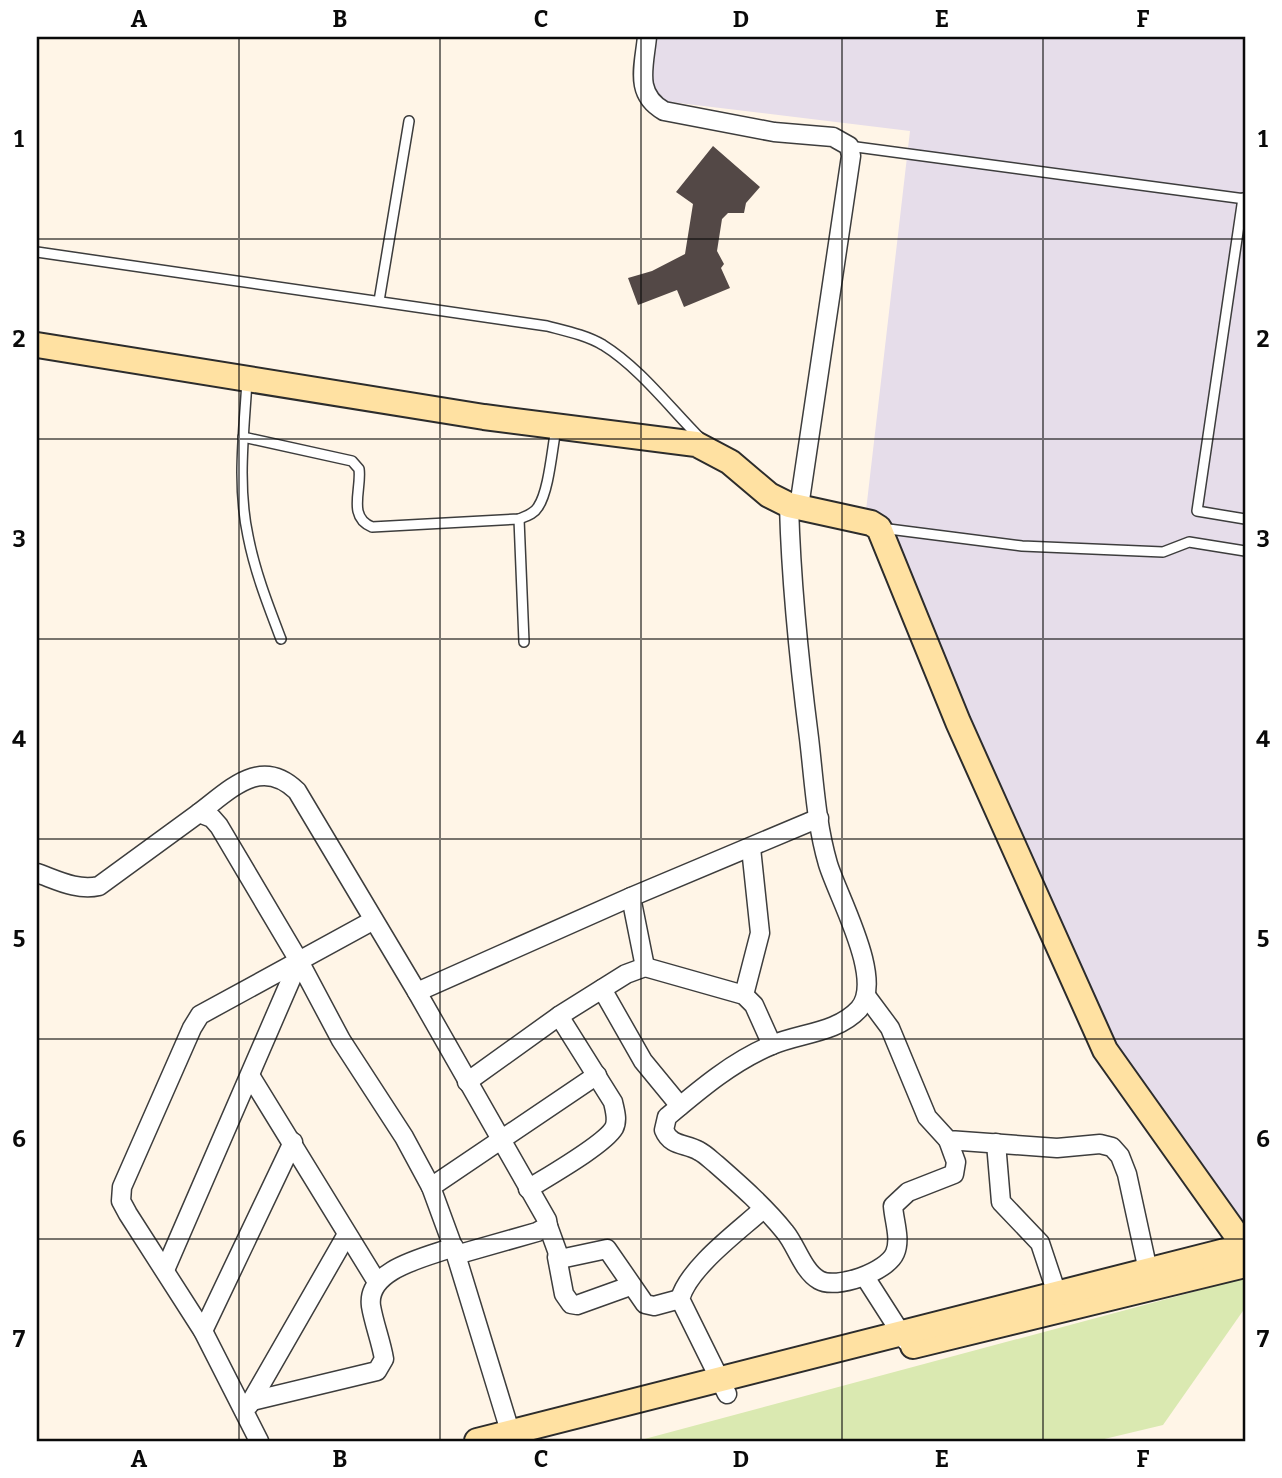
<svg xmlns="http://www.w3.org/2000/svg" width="1282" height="1478" font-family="Bitter,serif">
<rect width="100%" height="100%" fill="#fff5e7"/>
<path fill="#e6ddea" d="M646,37H1245V1226L1094,1054L864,528L910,131L637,98Z"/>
<path fill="#dae9b1" d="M1245,1278V1308L1163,1425L1096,1441H637Z"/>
<path fill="#534846" d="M713,146L760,187L746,203L744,213H728L722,219L717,251L724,264L721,268L730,288L684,307L677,290L638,305L628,278L652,271L685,254L693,204L676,192Z"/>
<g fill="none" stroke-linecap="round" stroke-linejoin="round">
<defs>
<g id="lane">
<path d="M849,146L1245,199"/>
<path d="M1243,198L1197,511L1245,519"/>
<path d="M37,252L547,326C566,331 586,335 603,345C640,368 670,408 701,439"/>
<path d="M379,301L409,121"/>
<path d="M247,381C244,432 237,485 248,536C255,572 268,605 281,639"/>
<path d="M243,437L352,461L359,469C362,489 347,517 372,527L519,519C526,516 534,514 538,507C549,491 552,449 556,429"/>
<path d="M519,519L524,642"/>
<path d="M881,528L1022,546L1163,552L1189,542L1245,551"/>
</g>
<g id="street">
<path d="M647,37C644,67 634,94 664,111L774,132L833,137L849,146L851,156L799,507"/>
<path d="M789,505C791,583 799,660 809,738C814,780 816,823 828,864C838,897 885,980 859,1009C837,1033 800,1033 772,1045C733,1061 699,1090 667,1117L664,1130C671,1147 686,1143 699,1151C705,1154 711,1160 716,1164C740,1185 765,1207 785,1232C796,1245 803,1271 819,1280C836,1290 887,1272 895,1253C901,1239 894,1221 893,1206L908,1192L954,1174L956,1162L948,1140"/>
<path d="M199,813C231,789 261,756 297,791L417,992L547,1220L548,1226L537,1232L456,1255"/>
<path d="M37,873C57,880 77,891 99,886L199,813L212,818L219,826L299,961L341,1040L404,1137L431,1187L456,1255L513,1441"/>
<path d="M631,897L645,967"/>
<path d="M602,989L643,1061L680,1106"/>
<path d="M417,992L631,897L819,818"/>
<path d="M744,995L760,933L751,848"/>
<path d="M867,997L890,1028L927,1117L948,1140L1057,1148L1100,1144L1112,1147L1120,1156L1127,1174L1150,1280"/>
<path d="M251,1077L377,1282"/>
<path d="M467,1082L559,1016L626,974L645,967L744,995L754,1005L772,1045"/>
<path d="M996,1143L1001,1202L1040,1243L1060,1303"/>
<path d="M431,1187L597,1075"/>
<path d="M528,1189C547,1177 604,1145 614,1128C618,1120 615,1111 613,1102L559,1016"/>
<path d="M548,1226L560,1259L607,1249L645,1304L654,1306L680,1299"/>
<path d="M557,1257L564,1294L571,1304L577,1305L630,1286"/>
<path d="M165,1270L299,961"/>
<path d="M865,1277L906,1341"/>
<path d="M203,1331L293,1142"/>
<path d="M727,1394L680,1299C689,1267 739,1231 763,1209"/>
<path d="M252,1401L377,1371L384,1359C381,1341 374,1324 371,1306C366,1269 427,1257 454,1247"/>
<path d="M249,1405L346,1236"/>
<path d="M259,1441L203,1331L128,1214L121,1201L122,1187L192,1028L200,1015L372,921"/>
</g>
<g id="secondary">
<path d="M37,345L484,417L696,444L730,462L769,495L789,505L871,523L879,528L958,722L1105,1050L1245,1247"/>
<path d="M913,1346L1245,1265"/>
<path d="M477,1441L1245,1246"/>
</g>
</defs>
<use href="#lane" stroke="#3d3d3d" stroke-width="12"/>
<use href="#street" stroke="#3d3d3d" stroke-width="21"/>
<use href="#secondary" stroke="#2c2c2c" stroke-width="28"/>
<use href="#lane" stroke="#fff" stroke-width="9"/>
<use href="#street" stroke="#fff" stroke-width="18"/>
<use href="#secondary" stroke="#ffe1a2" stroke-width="24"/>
</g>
<path fill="none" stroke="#0a0a0a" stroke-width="2" stroke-opacity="0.55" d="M239,37V1441M440,37V1441M641,37V1441M842,37V1441M1043,37V1441M37,239H1245M37,439H1245M37,639H1245M37,839H1245M37,1039H1245M37,1239H1245"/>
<rect width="1282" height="1478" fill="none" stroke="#ffffff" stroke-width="77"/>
<rect x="38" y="38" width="1206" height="1402" fill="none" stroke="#0a0a0a" stroke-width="2.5"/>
<g font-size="23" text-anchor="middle" font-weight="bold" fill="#0a0a0a">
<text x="139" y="27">A</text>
<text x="340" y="27">B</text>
<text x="541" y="27">C</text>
<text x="741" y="27">D</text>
<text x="942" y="27">E</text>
<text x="1143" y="27">F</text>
<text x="19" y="147">1</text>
<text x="1263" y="147">1</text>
<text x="19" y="347">2</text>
<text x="1263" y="347">2</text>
<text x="19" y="547">3</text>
<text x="1263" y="547">3</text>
<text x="19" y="747">4</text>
<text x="1263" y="747">4</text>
<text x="19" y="947">5</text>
<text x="1263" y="947">5</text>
<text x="19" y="1147">6</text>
<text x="1263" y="1147">6</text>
<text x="19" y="1347">7</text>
<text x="1263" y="1347">7</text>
<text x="139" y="1467">A</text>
<text x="340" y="1467">B</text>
<text x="541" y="1467">C</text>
<text x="741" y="1467">D</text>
<text x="942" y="1467">E</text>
<text x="1143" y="1467">F</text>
</g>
</svg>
